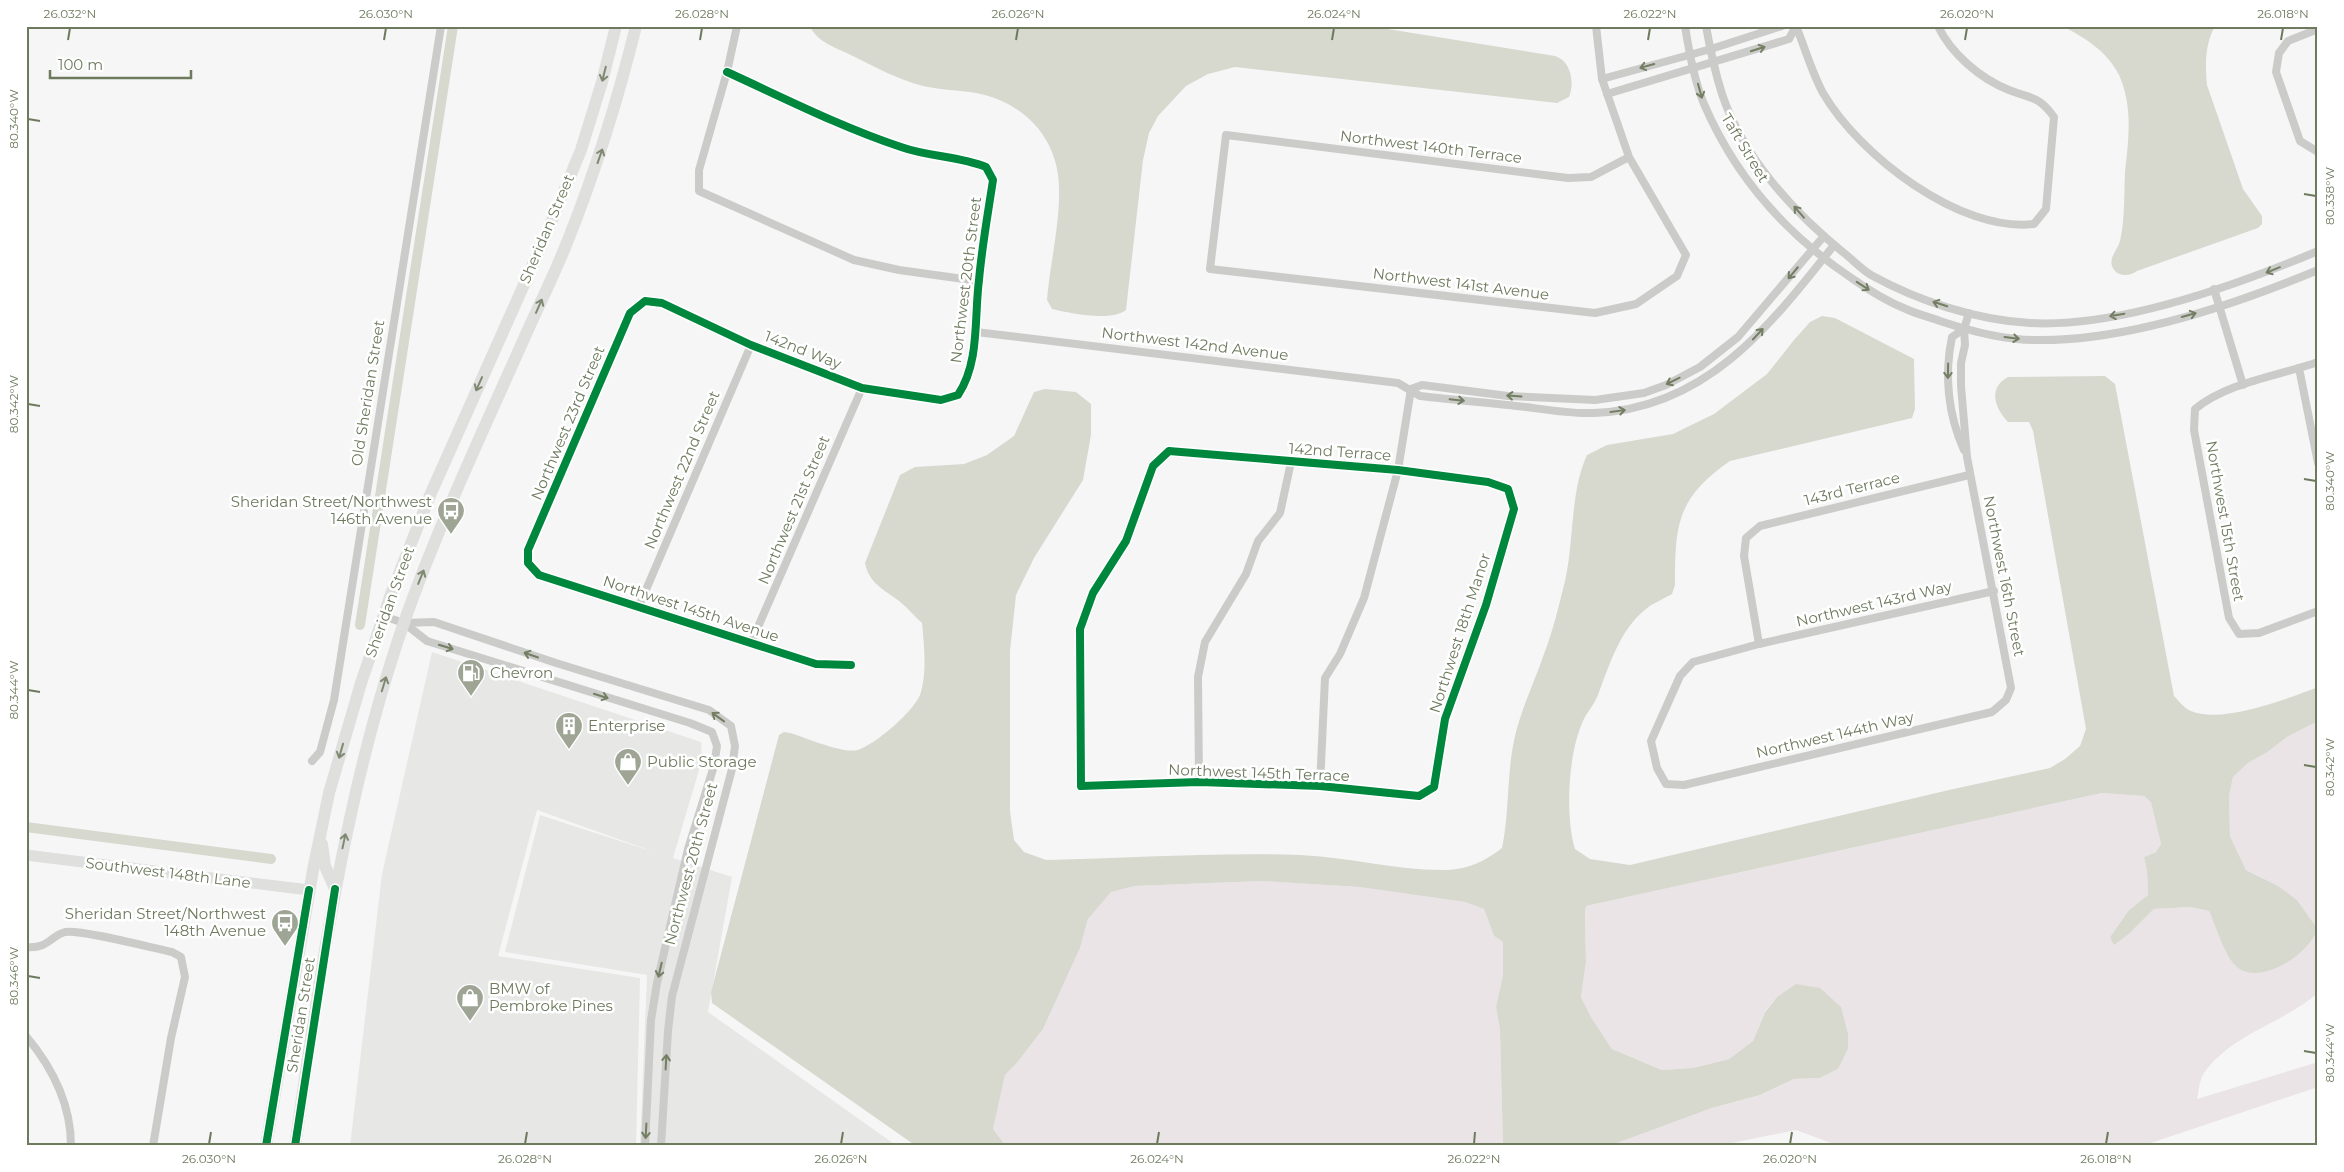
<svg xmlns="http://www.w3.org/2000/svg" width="2344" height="1172" font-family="Montserrat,sans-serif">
<rect width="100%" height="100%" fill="#f7f6f7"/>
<path fill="#e7e7e6" d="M432,652L701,742L702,760L673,858L732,877L708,1012L897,1146H640L647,975L505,952L540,815L657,853L537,810L498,956L640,978L636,1146H350L382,874Z"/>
<g fill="#eae4e6">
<path d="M2318,721V993C2282,1024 2233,1033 2204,1073C2199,1080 2199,1092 2197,1099L2318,1062V1087L2142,1146H1839L1796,1130L1717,1146H1609L1712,1108L1760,1095L1794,1079L1820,1078L1838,1069L1848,1049L1777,997L1765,1011L1753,1041L1729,1059L1693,1068L1662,1070L1612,1049L1591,1017L1581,997L1586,962L1585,914L1586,906L2102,793L2144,796L2151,801L2161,844L2156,852L2144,857L2147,872L2148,895L2129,910L2110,937L2130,933L2154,909L2190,907L2209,911L2224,945L2317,928L2297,900L2259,876L2246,870L2230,836L2229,796L2233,777L2248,763L2266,753L2287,737Z"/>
<path d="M1262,881L1359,887L1465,902L1484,909L1494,936L1503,942V975L1496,1007L1500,1030L1503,1146H1006L993,1129L1005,1075L1016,1064L1043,1029L1080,948L1088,919L1110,892L1135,886Z"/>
</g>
<g fill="#d7d9cf">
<path d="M810,26H1369L1555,56C1571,61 1575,83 1569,97L1557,103L1235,67L1208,74L1186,86L1158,116L1149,133L1143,160L1126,310C1111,322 1069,313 1052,309L1047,300C1050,263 1060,225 1059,187C1058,137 1023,102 976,93C958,90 940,90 923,86C899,80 875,67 853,56C839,49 816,42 810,26Z"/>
<path d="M2062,26H2215C2205,44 2205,65 2207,85L2243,189L2262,216V224L2258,228L2137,271C2129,277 2116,277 2112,266C2109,257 2118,249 2120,241C2125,219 2124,194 2125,172C2127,153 2130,131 2128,111C2127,99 2124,86 2119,75C2107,51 2084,37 2062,26Z"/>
<path d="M1822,316L1835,318L1914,359L1915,409L1912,418L1730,461C1677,498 1675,524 1675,585L1672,594C1664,599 1653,603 1646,609C1620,629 1609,666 1598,695C1594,705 1587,712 1583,721C1568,754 1565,816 1575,849L1590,859L1630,865L1949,790L2050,768L2065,759L2080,746L2086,729L2033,431L2029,422H2008C1994,407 1988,388 2008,377L2105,376L2115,384L2174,696C2179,701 2185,709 2191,711C2222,724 2287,699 2318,687V721L2287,737L2266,753L2248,763L2233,777L2229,796L2230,836L2246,870L2278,886L2297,900L2317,928C2312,953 2260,987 2237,967C2225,957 2216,926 2209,911L2190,907L2154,909L2130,933L2114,945L2110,937L2129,910L2148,895L2147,872L2144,857L2156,852L2161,844L2151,802L2144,796L2102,793L1586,906L1585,914L1586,962L1581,997L1591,1017L1612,1049L1662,1070L1693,1068L1729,1059L1753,1041L1765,1012L1777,997L1796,984L1820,988L1841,1007L1848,1034V1049L1838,1069L1820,1078L1794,1079L1760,1095L1712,1108L1609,1146H1503L1500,1030L1496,1007L1503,975V942L1494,936L1484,909L1465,902L1359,887L1262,881L1135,886L1111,892L1088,919L1080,948L1043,1029L1016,1064L1005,1075L993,1129L1006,1146H916L712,1003L711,992L779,735L784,732L790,733C805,737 842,754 857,750C874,746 917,709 921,692C927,670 924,645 922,623C914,616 907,607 899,601C883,589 869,583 865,563L900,475L915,467L964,464L987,455L1014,436L1034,392L1045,389L1076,392L1091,404V435L1083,480L1034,558L1016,595L1010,651V811L1014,840L1024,852L1046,860C1131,858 1215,852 1300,855C1349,857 1398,871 1447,870C1469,869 1485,861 1502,848C1510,810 1506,771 1516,732C1523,705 1535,680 1544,654C1553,631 1559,605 1565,581C1574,542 1570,492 1587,455L1607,445L1673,434L1714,414L1767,374L1794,340L1810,322Z"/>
</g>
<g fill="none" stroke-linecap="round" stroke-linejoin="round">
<g stroke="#d7d9cf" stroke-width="10">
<path d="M360,625L453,26"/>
<path d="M26,827L271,859"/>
</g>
<g stroke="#cbccc9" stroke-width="8">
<path d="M737,26L727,72L699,170V191L854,260L899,270L978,281"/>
<path d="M1596,26L1602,79L1629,157L1686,255L1677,276L1636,304L1595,313L1210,269L1226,135L1568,178L1591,177L1629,157"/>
<path d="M1685,26C1689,52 1694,80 1704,104C1735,176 1786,234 1850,277C1867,289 1886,301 1906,309C1917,314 1929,317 1940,321C1970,331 2002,340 2034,340C2125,342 2234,305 2318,270"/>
<path d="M1706,26C1710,49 1715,72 1722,94C1743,157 1793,212 1844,253C1853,260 1861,269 1871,275C1918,301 1976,320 2030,323C2117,328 2237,285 2318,251"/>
<path d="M1796,26C1805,48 1812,73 1823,93C1859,155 1960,233 2034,224L2046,209L2054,117C2038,95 2031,99 2009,90C1981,79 1951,54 1938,26"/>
<path d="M2318,29L2288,41L2279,53L2276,72L2300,141L2318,152"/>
<path d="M727,72C784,98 841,127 901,147C929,157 959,156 986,167L993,180C988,213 982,246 979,280C974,318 980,362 958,395L941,400L862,388L751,345L662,303L645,301L630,313L528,550V563L539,575L816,664L851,665"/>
<path d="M1602,79L1711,49L1782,26"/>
<path d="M1607,94L1789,39L1796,26"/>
<path d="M2214,289L2243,385"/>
<path d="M976,332L1398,383L1420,396C1455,400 1490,403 1526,407C1548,410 1571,414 1594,413C1706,409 1770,326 1834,245"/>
<path d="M2318,362C2278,376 2228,382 2195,409L2194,430L2229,618L2239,634L2259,633L2318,611"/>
<path d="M2299,368L2318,463"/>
<path d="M1411,389L1422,385L1508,396L1595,400L1644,393L1666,385L1700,367L1738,337L1824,236"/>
<path d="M1964,450C1948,415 1944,375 1952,337L1964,329"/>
<path d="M1169,451L1398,470L1488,482L1508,489L1514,509L1486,605L1445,719L1434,787L1419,796L1320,786L1199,782L1081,786L1080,629L1093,593L1126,541L1153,466Z"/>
<path d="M1969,475L1760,526L1746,538L1744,556L1759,644L1693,662L1680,676L1651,741L1657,768L1666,784L1684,785L1992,712L2006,700L2011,688L1967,457L1961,386V363L1965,345L1964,329L1969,313"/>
<path d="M639,606L751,345"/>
<path d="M383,616L404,623L427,641L690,723L712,732L717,746L714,766L688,849L657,983L651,1020L645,1146"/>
<path d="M404,623L434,622L556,663L709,710L731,726L735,746L732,769L672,996L668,1031L661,1146"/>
<path d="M751,643L862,388"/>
<path d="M1759,644L1994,591"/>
<path d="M312,761L320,752L334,700L441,26"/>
<path d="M1199,782L1198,677L1205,642L1246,574L1258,541L1280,513L1291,462"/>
<path d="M1320,786L1325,678L1340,654L1364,598L1398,470L1411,389"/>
<path d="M26,947C49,949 50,936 65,932C80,929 152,948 172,952L181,957L185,977L171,1038L153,1146"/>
<path d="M26,1036C52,1067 71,1104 71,1146"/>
</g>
<path stroke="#dfdfde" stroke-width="11" d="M26,855L309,890"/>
<g stroke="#dfdfde" stroke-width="12">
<path d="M322,844L325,866L335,889"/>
<path d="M266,1146L313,870L329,793L361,683L391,594L431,493L543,242L581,150L602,82L616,26"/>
<path d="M295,1146C322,963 347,778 411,603C445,511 487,422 527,332C541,301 556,271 568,240C596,170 618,99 636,26"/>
</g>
<defs>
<g id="cycleway">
<path d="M727,72C784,98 841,127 901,147C929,157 959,156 986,167L993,180C988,213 982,246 979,280C974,318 980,362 958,395L941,400L862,388L751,345L662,303L645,301L630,313L528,550V563L539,575L816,664L851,665"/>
<path d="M1169,451L1398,470L1488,482L1508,489L1514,509L1486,605L1445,719L1434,787L1419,796L1320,786L1199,782L1081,786L1080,629L1093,593L1126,541L1153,466Z"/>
<path d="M266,1146L309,890"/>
<path d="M295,1146L335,889"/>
</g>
</defs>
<use href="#cycleway" stroke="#fff" stroke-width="11"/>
<use href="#cycleway" stroke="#00873e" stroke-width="8"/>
</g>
<defs><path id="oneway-shaft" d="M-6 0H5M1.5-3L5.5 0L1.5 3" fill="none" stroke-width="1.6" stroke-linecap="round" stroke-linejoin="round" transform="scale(1.25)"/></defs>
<g stroke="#737e63">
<use href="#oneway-shaft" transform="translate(1758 49) rotate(-18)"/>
<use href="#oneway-shaft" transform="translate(1647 66) rotate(165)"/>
<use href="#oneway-shaft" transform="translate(1700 91) rotate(74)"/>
<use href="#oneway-shaft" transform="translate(1799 212) rotate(-131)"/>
<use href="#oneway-shaft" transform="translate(2273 270) rotate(158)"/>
<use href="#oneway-shaft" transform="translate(1793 273) rotate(130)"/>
<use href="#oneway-shaft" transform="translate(1863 286) rotate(33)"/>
<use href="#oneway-shaft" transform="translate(1940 304) rotate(-162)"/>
<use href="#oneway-shaft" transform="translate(2117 315) rotate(170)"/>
<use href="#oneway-shaft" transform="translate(2189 315) rotate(-16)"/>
<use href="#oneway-shaft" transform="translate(1758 334) rotate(-47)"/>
<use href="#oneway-shaft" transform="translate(2012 338) rotate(7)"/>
<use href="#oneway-shaft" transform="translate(1948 371) rotate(91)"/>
<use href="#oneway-shaft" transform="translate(1673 381) rotate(154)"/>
<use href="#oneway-shaft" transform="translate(1514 396) rotate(-176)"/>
<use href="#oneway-shaft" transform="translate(1457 400) rotate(6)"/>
<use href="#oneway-shaft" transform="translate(1618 411) rotate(-8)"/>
<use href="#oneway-shaft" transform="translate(446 647) rotate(17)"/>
<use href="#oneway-shaft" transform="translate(531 655) rotate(-161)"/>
<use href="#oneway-shaft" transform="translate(601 696) rotate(18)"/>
<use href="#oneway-shaft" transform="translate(718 717) rotate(-144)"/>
<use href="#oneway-shaft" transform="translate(660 970) rotate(103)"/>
<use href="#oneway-shaft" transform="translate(666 1062) rotate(-87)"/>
<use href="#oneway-shaft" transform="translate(646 1131) rotate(93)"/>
</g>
<g stroke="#7f8971">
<use href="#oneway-shaft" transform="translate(604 74) rotate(104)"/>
<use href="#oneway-shaft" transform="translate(600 156) rotate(-71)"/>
<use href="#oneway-shaft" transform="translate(539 306) rotate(-66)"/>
<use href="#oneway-shaft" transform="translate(479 384) rotate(114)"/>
<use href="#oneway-shaft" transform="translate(421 577) rotate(-68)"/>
<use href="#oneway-shaft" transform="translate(384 684) rotate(-73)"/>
<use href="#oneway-shaft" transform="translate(341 751) rotate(106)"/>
<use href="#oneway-shaft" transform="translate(344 841) rotate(-78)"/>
</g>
<path fill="none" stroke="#6e7a5e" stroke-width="2" d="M68,40L70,28M384,40L386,28M700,40L702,28M1016,40L1018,28M1332,40L1334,28M1648,40L1650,28M1965,40L1967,28M2281,40L2283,28M28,119L40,121M2304,194L2316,196M28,404L40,406M2304,479L2316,481M28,690L40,692M2304,765L2316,767M28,976L40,978M2304,1051L2316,1053M209,1144L211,1132M525,1144L527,1132M841,1144L843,1132M1157,1144L1159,1132M1474,1144L1475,1132M1790,1144L1792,1132M2106,1144L2108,1132"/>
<defs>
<symbol id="bus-pin" viewBox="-11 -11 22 30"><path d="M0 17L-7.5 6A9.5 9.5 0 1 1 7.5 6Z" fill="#9ea594" stroke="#fff"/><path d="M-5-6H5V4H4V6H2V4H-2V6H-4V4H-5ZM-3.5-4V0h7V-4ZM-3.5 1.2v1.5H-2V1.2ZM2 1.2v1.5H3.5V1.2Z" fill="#fff"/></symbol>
<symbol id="fuel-pin" viewBox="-11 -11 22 30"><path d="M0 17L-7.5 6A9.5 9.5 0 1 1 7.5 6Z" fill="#9ea594" stroke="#fff"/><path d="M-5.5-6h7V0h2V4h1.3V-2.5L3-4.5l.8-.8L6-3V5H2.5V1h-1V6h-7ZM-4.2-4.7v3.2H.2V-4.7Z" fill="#fff"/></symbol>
<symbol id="building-pin" viewBox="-11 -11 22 30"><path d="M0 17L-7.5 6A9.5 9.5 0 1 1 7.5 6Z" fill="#9ea594" stroke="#fff"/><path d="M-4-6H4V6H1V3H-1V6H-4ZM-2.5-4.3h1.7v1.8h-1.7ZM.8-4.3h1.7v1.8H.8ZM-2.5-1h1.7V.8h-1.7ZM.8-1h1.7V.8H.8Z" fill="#fff"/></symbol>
<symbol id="shop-pin" viewBox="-11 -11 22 30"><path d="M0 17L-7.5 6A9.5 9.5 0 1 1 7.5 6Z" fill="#9ea594" stroke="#fff"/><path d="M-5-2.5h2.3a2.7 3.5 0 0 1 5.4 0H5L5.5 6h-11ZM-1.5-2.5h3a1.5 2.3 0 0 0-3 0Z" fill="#fff"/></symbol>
</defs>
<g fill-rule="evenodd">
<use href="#bus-pin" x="435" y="495" width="32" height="43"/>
<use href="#fuel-pin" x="455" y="657" width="32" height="43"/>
<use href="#building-pin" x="553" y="710" width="32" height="43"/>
<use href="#shop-pin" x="612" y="746" width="32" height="43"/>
<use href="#bus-pin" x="269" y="907" width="32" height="43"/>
<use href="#shop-pin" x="454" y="982" width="32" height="43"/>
</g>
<g text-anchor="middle" stroke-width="5" stroke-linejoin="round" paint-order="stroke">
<g font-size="15" fill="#6e7a5e" stroke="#fff">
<text transform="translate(1431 147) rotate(7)" y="5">Northwest 140th Terrace</text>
<text transform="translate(1745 148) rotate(59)" y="5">Taft Street</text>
<text transform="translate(547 229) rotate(-67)" y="5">Sheridan Street</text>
<text transform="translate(966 280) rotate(-83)" y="5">Northwest 20th Street</text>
<text transform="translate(1461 284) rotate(7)" y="5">Northwest 141st Avenue</text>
<text transform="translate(1195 344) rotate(7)" y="5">Northwest 142nd Avenue</text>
<text transform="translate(803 350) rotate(21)" y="5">142nd Way</text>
<text transform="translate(368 393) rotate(-81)" y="5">Old Sheridan Street</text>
<text transform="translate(568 423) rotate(-67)" y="5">Northwest 23rd Street</text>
<text transform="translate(1340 452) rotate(4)" y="5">142nd Terrace</text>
<text transform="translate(682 470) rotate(-67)" y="5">Northwest 22nd Street</text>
<text transform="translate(1852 489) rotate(-14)" y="5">143rd Terrace</text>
<text transform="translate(794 510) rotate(-67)" y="5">Northwest 21st Street</text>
<text transform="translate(2225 521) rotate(80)" y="5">Northwest 15th Street</text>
<text transform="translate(2004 576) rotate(79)" y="5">Northwest 16th Street</text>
<text transform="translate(390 602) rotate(-70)" y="5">Sheridan Street</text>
<text transform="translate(1874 604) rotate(-13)" y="5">Northwest 143rd Way</text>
<text transform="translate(691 609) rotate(18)" y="5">Northwest 145th Avenue</text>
<text transform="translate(1460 633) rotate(-72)" y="5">Northwest 18th Manor</text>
<text transform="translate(1835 735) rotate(-13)" y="5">Northwest 144th Way</text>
<text transform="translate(1259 773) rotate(2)" y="5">Northwest 145th Terrace</text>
<text transform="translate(691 864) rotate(-75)" y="5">Northwest 20th Street</text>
<text transform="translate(168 873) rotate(7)" y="5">Southwest 148th Lane</text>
<text transform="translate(301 1015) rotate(-81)" y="5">Sheridan Street</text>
</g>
<g font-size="15" fill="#6e7a5e" stroke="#fff" text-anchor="start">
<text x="432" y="507" text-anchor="end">Sheridan Street/Northwest<tspan x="432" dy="17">146th Avenue</tspan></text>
<text x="490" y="678">Chevron</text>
<text x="588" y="731">Enterprise</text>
<text x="647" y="767">Public Storage</text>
<text x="266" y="919" text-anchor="end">Sheridan Street/Northwest<tspan x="266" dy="17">148th Avenue</tspan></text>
<text x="489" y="994">BMW of<tspan x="489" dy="17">Pembroke Pines</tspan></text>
</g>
</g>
<rect width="2344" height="1172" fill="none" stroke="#ffffff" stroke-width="55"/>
<path d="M50 70v8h141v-8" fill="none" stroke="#6e7a5e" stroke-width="2.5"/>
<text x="58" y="70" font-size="15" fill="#6e7a5e" stroke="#ffffff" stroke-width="4" paint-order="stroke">100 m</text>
<rect x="28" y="28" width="2288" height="1116" fill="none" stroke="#6e7a5e" stroke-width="2"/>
<g font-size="12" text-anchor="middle" fill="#6e7a5e">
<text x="70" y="18">26.032°N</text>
<text x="386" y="18">26.030°N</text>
<text x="702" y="18">26.028°N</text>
<text x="1018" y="18">26.026°N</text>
<text x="1334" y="18">26.024°N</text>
<text x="1650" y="18">26.022°N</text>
<text x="1967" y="18">26.020°N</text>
<text x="2283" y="18">26.018°N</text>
<text transform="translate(14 119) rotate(-90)" y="4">80.340°W</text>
<text transform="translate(2330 196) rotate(-90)" y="4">80.338°W</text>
<text transform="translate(14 404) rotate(-90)" y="4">80.342°W</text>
<text transform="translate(2330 481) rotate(-90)" y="4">80.340°W</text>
<text transform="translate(14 690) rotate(-90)" y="4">80.344°W</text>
<text transform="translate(2330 767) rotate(-90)" y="4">80.342°W</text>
<text transform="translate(14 976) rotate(-90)" y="4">80.346°W</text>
<text transform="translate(2330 1053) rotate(-90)" y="4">80.344°W</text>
<text x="209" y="1163">26.030°N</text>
<text x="525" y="1163">26.028°N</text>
<text x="841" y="1163">26.026°N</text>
<text x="1157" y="1163">26.024°N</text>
<text x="1474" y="1163">26.022°N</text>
<text x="1790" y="1163">26.020°N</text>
<text x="2106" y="1163">26.018°N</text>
</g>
</svg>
